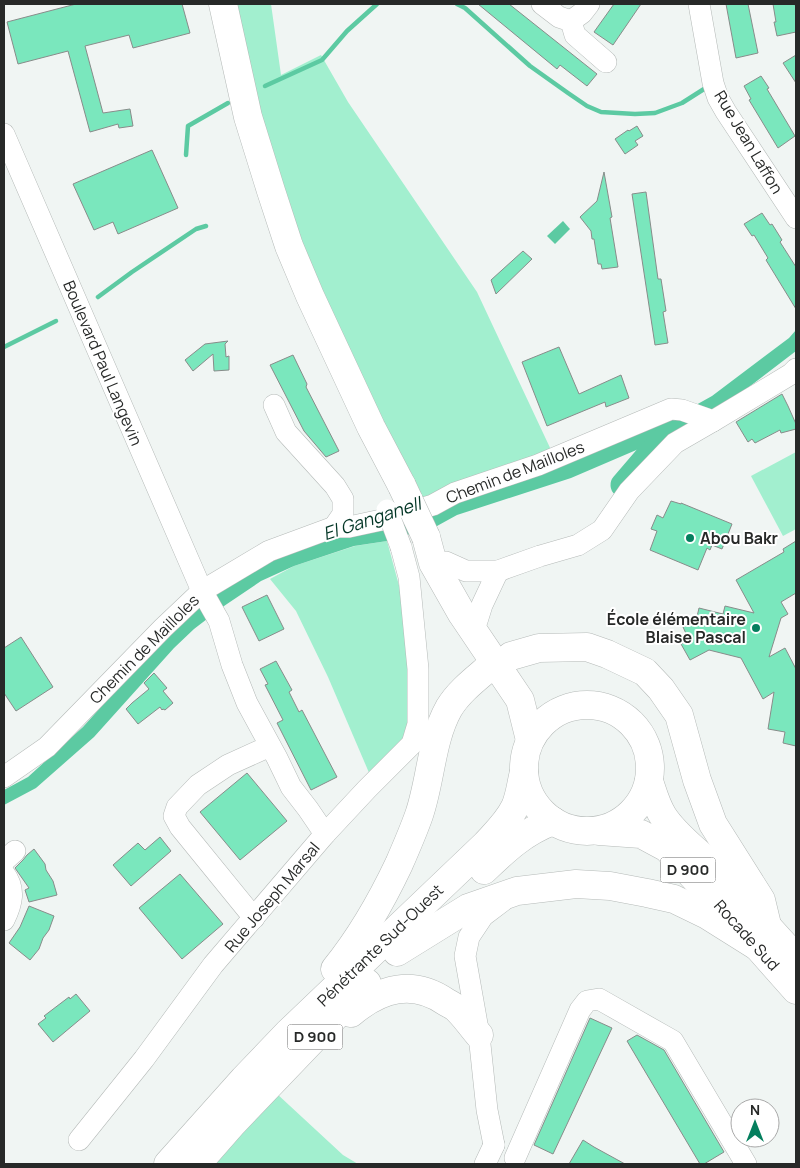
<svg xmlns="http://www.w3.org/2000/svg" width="800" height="1168" font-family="Manrope,sans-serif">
<rect width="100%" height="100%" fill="#f0f5f3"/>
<g fill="#a2efcf">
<path d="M235,4H271L281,75L321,55L348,102L477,292L552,452L423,503L381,422L300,242L259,114Z"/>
<path d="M796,452V529L783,536L751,476Z"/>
<path d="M387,541L401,593L409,668V731L370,775L328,677L296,611L270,579L294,566L355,546Z"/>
<path d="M276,1093L343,1155L358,1164H214Z"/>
</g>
<g fill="#5ccaa2">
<path d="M563,221L570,229L555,244L547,236Z"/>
<path d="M796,330V351L720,409L676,433L571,478L457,515L437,526L387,541L354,546L294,566L261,581L224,606L194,629L174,648L94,737L36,788L4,805V790L28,777L83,727L163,638L215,593L289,552L669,420L712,396L789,338Z"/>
</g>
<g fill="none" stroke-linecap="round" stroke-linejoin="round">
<g stroke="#5ccaa2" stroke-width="4.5">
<path d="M457,4L465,8L530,66L568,93L587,106L601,112L635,114L655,113L682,103L704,89"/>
<path d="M265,86L322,60L347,31L377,4"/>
<path d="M186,155L188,126L228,103"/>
<path d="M98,297L132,272L196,229L206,226"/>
<path d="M4,347L56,321"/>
</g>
<path stroke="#5ccaa2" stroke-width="25" d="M623,485L647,457L667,436L672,425"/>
</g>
<g fill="#7ae7bd" stroke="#888c8a">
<path d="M76,4H182L190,33L133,48L129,35L85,46L103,113L130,109L133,126L119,128L118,124L90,132L68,51L18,64L7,22Z"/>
<path d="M478,4H509L597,74L587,86L560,65L557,69Z"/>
<path d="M614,4H641L613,45L594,32Z"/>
<path d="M726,4H748L758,53L736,58Z"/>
<path d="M773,4H795L796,9V32L777,36L774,22H776Z"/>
<path d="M796,55V83L783,63Z"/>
<path d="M761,76L769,88L767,89L795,136L778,148L749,100L751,99L744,86Z"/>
<path d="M637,126L643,136L635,141L638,145L625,154L615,139L628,130L629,131Z"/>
<path d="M152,150L178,208L118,234L113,222L94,230L73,184Z"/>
<path d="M604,172L612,217L610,218L618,267L602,269L601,264H598L594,239H592L591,231L580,217L597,201Z"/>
<path d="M646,192L658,279H661L666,311L663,312L668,343L655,345L632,194Z"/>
<path d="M762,213L770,225L772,224L782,240L780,242L796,267V309L766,260L768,258L754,235L752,236L744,224Z"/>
<path d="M523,251L532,259L496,294L491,280Z"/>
<path d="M228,341L225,344L226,357L229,356V370L214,371L213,354L193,371L185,360L205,344Z"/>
<path d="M559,347L579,394L621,375L629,398L606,407L605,402L547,426L522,362Z"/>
<path d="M293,355L307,384L306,387L339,451L326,457L304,431L270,365Z"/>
<path d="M782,394L788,406L796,424V429L781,433L780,430L755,443L752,439L748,442L736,422Z"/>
<path d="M671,501L681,504V503L732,524L722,549L712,545L710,550L707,548L698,570L650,550L657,531L651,529L657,515L663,518Z"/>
<path d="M796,541V593L781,602L788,614L781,618L769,657L785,648L796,669V746L783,743L785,732L768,729L774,692L763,699L741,658L709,650L690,660L681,644L689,640L683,627L696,621L699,608L723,614L725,606L754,613L736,580L784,552L783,549Z"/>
<path d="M267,595L284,629L259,641L242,607Z"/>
<path d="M21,637L53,687L16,711L4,693V648Z"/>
<path d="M276,661L292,690L289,692L299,712L302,710L337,777L311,790L277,723L283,720L265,685L268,684L260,669Z"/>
<path d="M154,673L167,688L163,691L173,703L165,710L163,709L162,710L160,707L138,724L126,709L132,703L149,689L144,683Z"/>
<path d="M247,773L287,821L240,860L200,812Z"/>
<path d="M160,837L171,851L131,886L113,865L138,843L145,850Z"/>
<path d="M34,849L45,864L46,870L53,881L57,895L29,902L25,890L29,888L15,868L23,860L27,855Z"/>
<path d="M180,874L223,924L182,959L139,908Z"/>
<path d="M29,906L54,916L49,930L43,938L39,949L30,960L9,943L20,927Z"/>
<path d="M76,994L90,1011L53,1042L38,1024L46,1018L44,1016L69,997L70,999Z"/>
<path d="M590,1018L612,1028L553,1154L534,1145Z"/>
<path d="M637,1035L664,1050L724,1152L704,1164H700L627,1041Z"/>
<path d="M583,1140L594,1147L625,1164H569Z"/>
</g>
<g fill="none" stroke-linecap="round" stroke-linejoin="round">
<defs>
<g id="minor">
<path d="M542,4L559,17L571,21L575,35L606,62"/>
<path d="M699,4L713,83L718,98L726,112L796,218"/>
<path d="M571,21L582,13L589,4"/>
<path d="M4,134L202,591L219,621L232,665L247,703L277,758L291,787L308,809L325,834"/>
<path d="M274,405L286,432L335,486L343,499V514L334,527"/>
<path d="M446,562L466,571H498L540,556L578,545L602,530L629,491L675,443L713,421"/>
<path d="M477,621L482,605L498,571"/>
<path d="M4,777L47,747L163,628L202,591L269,551L334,527H349L386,519L433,505L455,493L538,465L671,409L682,410L713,421L791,374L796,369"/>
<path d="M4,861L15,851"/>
<path d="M4,873C16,889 12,904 4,920"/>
<path d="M254,918L180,827L174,816L177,807L198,785L228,765L270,746"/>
<path d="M79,1140L144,1059L213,965L325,834L367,789L412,744L418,724V669L409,577L401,547"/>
<path d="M494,1145L487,1110L479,1035L465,956L469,937L483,916L504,900"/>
<path d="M515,1158L580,1010L587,1001L599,999L673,1041L746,1164"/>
<path d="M485,1164L494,1145"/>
</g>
<g id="major">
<path d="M223,4L248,117L271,191L289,246L310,296L371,427L402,486"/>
<path d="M426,537L433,563L462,614L520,700L530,740"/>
<circle cx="587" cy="768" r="63"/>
<path d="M649,781C653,793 656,805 663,816C675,835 695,849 711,865C740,896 768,927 796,958"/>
<path d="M599,831L641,834L667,848L758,947L796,990"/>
</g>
<g id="highway">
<path d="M511,656L539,648L587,647L607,654L645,672L661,689L679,715L697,780L713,824L761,900L767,925"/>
<path d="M484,870C506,849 524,832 553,821"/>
<path d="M397,952L468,908L517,891L576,884L610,886L647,893L674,899L707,915L758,947"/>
<path d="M335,969C361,937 381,902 399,864C406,848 413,832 419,815C431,780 431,740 449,708C458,693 473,681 486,670"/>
<path d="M351,1013C381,988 413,979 446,1002C451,1005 456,1007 459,1011C466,1018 472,1027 479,1035"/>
<path d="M168,1164L244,1079L288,1033L485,845C496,833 508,822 515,807C520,796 521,783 524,772"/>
<path d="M197,1164L233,1123L367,983"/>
</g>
</defs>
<use href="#minor" stroke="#b5bab8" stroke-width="22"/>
<use href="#major" stroke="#b5bab8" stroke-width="29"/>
<use href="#highway" stroke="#b5bab8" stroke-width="29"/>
<use href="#minor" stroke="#fff" stroke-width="21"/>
<use href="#major" stroke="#fff" stroke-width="28"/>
<use href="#highway" stroke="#fff" stroke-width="28"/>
<defs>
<path id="minor-bridge" d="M387,510L401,547"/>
<path id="major-bridge" d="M402,486L426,537"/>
</defs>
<use href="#minor-bridge" stroke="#b5bab8" stroke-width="22" stroke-linecap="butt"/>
<use href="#major-bridge" stroke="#b5bab8" stroke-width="29" stroke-linecap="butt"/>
<use href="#minor-bridge" stroke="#fff" stroke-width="21"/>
<use href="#major-bridge" stroke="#fff" stroke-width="28"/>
</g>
<g fill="#057f5e" stroke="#fff" stroke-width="2">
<circle cx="690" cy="538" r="5"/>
<circle cx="756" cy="628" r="5"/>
</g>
<g text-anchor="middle" stroke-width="4" stroke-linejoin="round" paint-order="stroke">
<g fill="#fff" stroke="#686968" stroke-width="1">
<rect x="660.5" y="857.5" width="55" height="25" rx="4"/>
<rect x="287.5" y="1024.5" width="55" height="25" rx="4"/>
</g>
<g font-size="15" font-weight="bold" fill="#272928">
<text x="688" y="875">D 900</text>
<text x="315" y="1042">D 900</text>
</g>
<g font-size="16" fill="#272928" stroke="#fff">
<text transform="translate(749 142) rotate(59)" y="6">Rue Jean Laffon</text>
<text transform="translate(103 363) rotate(67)" y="6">Boulevard Paul Langevin</text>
<text transform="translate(515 472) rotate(-21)" y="6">Chemin de Mailloles</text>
<text transform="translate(144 649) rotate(-45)" y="6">Chemin de Mailloles</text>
<text transform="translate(272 897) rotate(-50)" y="6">Rue Joseph Marsal</text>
<text transform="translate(747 935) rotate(48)" y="6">Rocade Sud</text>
<text transform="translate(380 945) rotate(-44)" y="6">Pénétrante Sud-Ouest</text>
</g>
<g font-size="16" font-weight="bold" fill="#272928" stroke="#fff" text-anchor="start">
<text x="700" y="544">Abou Bakr</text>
<text x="746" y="625" text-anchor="end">École élémentaire<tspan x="746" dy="18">Blaise Pascal</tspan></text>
</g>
<g font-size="18" font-style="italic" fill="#033626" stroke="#fff">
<text transform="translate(372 519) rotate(-18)" y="6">El Ganganell</text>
</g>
</g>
<rect width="800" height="1168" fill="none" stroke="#272928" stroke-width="10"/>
<g transform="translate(755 1123)"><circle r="24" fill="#ffffff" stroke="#a9a9a9"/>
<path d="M0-4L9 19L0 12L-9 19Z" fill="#057f5e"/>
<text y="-8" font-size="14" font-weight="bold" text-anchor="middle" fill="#272928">N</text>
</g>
</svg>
